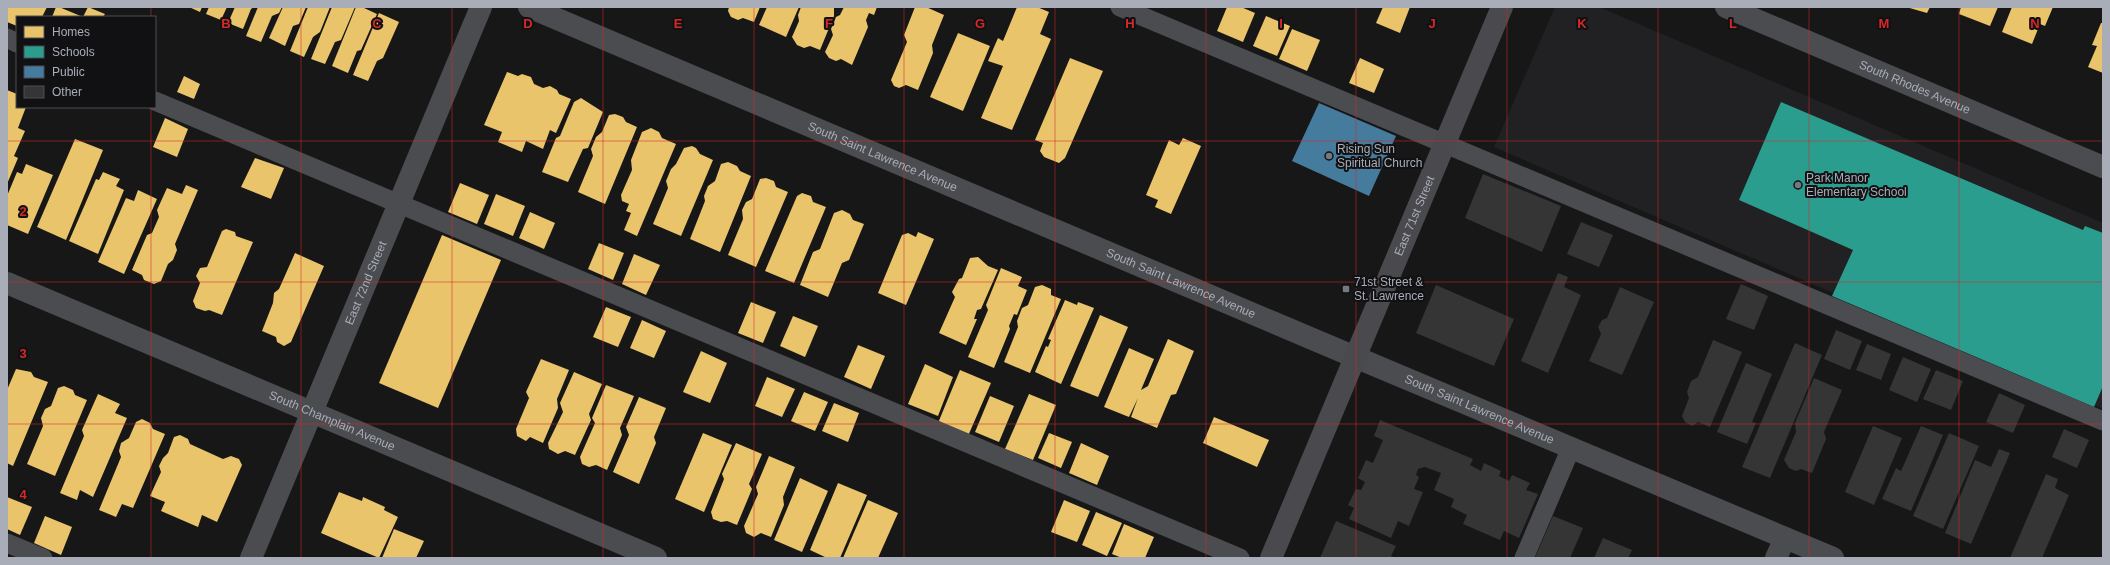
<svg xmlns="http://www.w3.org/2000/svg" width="2110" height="565" font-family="Helvetica,sans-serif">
<rect width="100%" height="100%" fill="#171717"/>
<path fill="#212123" d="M1555,7H1599L2103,223V409L1494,147Z"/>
<g fill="#e9c46a">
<path d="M8,7H47L42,17H17V26L7,22Z"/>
<path d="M56,7H59L83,17H52Z"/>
<path d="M88,7L105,14L103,17H83Z"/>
<path d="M189,7H202L200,12Z"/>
<path d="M209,7H227L221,20L206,14Z"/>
<path d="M235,7H254L251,9L243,29L228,23Z"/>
<path d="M258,7H282L279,13L272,16L261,42L246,36Z"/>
<path d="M283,7H306L299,24L293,26L285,46L269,38Z"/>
<path d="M308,7H330L320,32L313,37L304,57L290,51Z"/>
<path d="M332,7H355L341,40L335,42L325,64L311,59Z"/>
<path d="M356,7H362L377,14L361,50L357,51L348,73L332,66Z"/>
<path d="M729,7H760L754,22L743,18L738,20L731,17L728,11Z"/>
<path d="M767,7H799L786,37L759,25Z"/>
<path d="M801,7H834V16L820,50L810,46L804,48L797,45L792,37L799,21L798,15Z"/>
<path d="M844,7H877L874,15L869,13L866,20L868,27L852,65L841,59L836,61L829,58L825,52L833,35L831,29L836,17L840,15Z"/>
<path d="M915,7H926L944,15L932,45L933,53L918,90L906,85L899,88L894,86L891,80L907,42L904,35Z"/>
<path d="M1017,7H1037L1049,12L1040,34L1051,39L1012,130L981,118L1003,66L988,61L998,38L1003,41Z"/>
<path d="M1227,7H1241L1255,13L1243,42L1217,31Z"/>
<path d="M1383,7H1410L1400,33L1376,23Z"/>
<path d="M1906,7H1930L1927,13Z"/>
<path d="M1961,7H1998L1990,26L1959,14Z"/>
<path d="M2012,7H2053L2045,26L2040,24L2032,44L2002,32Z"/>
<path d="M379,13L399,22L383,58L377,61L368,81L353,75Z"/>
<path d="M1266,16L1290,26L1277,56L1253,46Z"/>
<path d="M2101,23H2103V73L2088,67L2097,46L2092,45Z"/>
<path d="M1292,29L1320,40L1307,71L1279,59Z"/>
<path d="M958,33L990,46L963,111L930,97Z"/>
<path d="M1070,58L1103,71L1065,158L1059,163L1044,157L1040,151L1043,143L1035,140Z"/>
<path d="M1360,58L1384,69L1374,93L1349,83Z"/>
<path d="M507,72L518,76L522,74L531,77L534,84L543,88L550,86L557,90L559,94L571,99L556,133L550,130L543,149L526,141L522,152L498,142L502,132L484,125Z"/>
<path d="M184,76L200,84L194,99L177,92Z"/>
<path d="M7,90L17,94V107H26L18,128L25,131L14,156L18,158L7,184Z"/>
<path d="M581,98L603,112L588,148L583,149L568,182L542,172L556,138L560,136L574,102Z"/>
<path d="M615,114L623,117L626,122L637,127L605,204L578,192L593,156L591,149L596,137L602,132L609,115Z"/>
<path d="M165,118L188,129L177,157L153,147Z"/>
<path d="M651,128L659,132L662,138L676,144L637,236L624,230L631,213L626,211L629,204L622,201L621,195L632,170L631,160L642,132Z"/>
<path d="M1183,138L1201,146L1171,214L1155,207L1158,200L1146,195L1169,140L1179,145Z"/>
<path d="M75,139L103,150L66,240L37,227Z"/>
<path d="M692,146L696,148L700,154L713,160L681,236L653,224L668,188L666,181L671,169L676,164L684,148Z"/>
<path d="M255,158L284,168L271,199L241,187Z"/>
<path d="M728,162L737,166L740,171L751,176L720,252L690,239L705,201L704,196L708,186L715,181L721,164Z"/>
<path d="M26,164L53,175L28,234L7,225V196L17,172L22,174Z"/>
<path d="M103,172L120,179L116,186L124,190L98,254L69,241L96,179L99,180Z"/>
<path d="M766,178L774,181L776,187L788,192L756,267L728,255L743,219L742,210L746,202L752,199L760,179Z"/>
<path d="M460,183L489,195L477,224L448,212Z"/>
<path d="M186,185L198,190L175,244L177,250L173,260L168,264L161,281L154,284L144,280L142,275L132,270L147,235L152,233L159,217L157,210L167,188L182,194Z"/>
<path d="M138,190L157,199L124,274L98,262L126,198L134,201Z"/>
<path d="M802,193L811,196L813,202L826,207L794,283L765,271L797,196Z"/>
<path d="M496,194L525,206L513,236L484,224Z"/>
<path d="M842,210L850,214L853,220L864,224L849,260L842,263L828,297L800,285L813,252L820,249L834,213Z"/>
<path d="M530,212L555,223L544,249L519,238Z"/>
<path d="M226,229L235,232L236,236L253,242L222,315L209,310L205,311L196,308L193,301L200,283L196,276L200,268L207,267L222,231Z"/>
<path d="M918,232L934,239L906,305L878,293L902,235L908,233L916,237Z"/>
<path d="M442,235L501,260L438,408L379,383Z"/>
<path d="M599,243L624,253L613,280L588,269Z"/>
<path d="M295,253L324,266L291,342L284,346L277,342L276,337L262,331L273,303L274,293L279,289Z"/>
<path d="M634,254L660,265L646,295L622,284Z"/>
<path d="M978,257L988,266L998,270L981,309L977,310L974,319H977L966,345L939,333L955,297L952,292L959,279L962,278L970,258Z"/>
<path d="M1001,268L1022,277L1018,286L1027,290L1017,315L1014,314L1009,326L1010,329L994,368L968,357L988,310L986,305Z"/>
<path d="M1042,285L1051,289V295L1061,299L1030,373L1004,362L1018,327L1017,321L1022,308L1028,305L1035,287Z"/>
<path d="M1065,300L1077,305L1078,302L1094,308L1061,384L1035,372L1046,346L1048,347L1051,340L1048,339Z"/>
<path d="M751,302L776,312L763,343L738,333Z"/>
<path d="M606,307L631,317L618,347L593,337Z"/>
<path d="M1100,315L1128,327L1098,397L1070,386Z"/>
<path d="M793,316L818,326L805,357L780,346Z"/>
<path d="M642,320L666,331L654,358L630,348Z"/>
<path d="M1168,339L1194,351L1176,394L1171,395L1157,428L1131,417L1138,398L1129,417L1104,407L1129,348L1154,359L1141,390L1148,386Z"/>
<path d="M858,345L885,356L871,389L844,377Z"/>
<path d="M701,351L727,363L710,403L683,392Z"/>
<path d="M541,359L569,370L557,399L558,408L543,443L530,437L526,441L517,436L516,429L529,398L526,392Z"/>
<path d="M925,364L953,377L938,416L908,404Z"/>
<path d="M16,369L31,372L34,377L48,382L13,466L7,463V390Z"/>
<path d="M960,370L991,383L968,436L938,423Z"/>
<path d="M574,372L602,384L589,414L591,420L575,455L565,451L558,454L549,449L548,443L563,412L560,403Z"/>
<path d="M767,377L795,389L782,417L755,406Z"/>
<path d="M606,385L634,396L620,428L622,435L607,470L596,465L589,467L582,464L580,457L595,423L592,418Z"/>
<path d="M64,386L73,390L75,395L87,400L55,476L27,464L43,426L41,418L45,409L51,406L58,388Z"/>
<path d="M804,392L828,402L815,431L791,421Z"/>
<path d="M98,394L120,404L115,413L127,418L93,497L80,490L77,500L60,493L84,436L82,430Z"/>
<path d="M1029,394L1056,405L1033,460L1005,449Z"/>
<path d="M990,396L1014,406L999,442L975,432Z"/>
<path d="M639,397L666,408L654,437L656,443L639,484L613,472L629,435L626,427Z"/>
<path d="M834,403L859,413L848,442L822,431Z"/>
<path d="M1214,417L1269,440L1257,467L1203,443Z"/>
<path d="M142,419L150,423L153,429L165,434L133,508L122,504L116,517L99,510L121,457L119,451L121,443L129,438L136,422Z"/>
<path d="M703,433L732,445L704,512L675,499Z"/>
<path d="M1049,433L1072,442L1061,468L1038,458Z"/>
<path d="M180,435L188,439L190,444L223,459L231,456L239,459L242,465L217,522L202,515L198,527L161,511L165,502L150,496L161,472L159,466L163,458L168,453L174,437Z"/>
<path d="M736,443L762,454L749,484L752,489L737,525L727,521L721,522L713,519L711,512L724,479L722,474Z"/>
<path d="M1081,443L1109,456L1097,485L1069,473Z"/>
<path d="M769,456L795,467L783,497L784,505L771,537L761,533L754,537L746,533L744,526L758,494L756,487Z"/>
<path d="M800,478L828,491L802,552L774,540Z"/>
<path d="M838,483L867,495L840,558H827L810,550Z"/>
<path d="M339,492L362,501L363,497L385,507L384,510L398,517L379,558L321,533Z"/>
<path d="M7,497L32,507L20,535L7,529Z"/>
<path d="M868,500L898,513L878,558H843Z"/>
<path d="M1064,500L1090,511L1077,542L1051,532Z"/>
<path d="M1096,512L1122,523L1107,556L1082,545Z"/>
<path d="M45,516L72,527L61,555L34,543Z"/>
<path d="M1124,524L1154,537L1145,558H1122L1112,554Z"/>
<path d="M394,529L424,541L416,558H382Z"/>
</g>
<path fill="#2a9d8f" d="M1781,102L2083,230L2085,226L2103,233V386L2094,407L1832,296L1853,250L1739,200Z"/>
<path fill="#457b9d" d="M1319,103L1396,136L1369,196L1292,161Z"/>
<g fill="#353536">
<path d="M1483,174L1561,206L1542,252L1465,218Z"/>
<path d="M1581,222L1613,235L1599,267L1567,254Z"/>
<path d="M1558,273L1568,277L1564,287L1581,295L1548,373L1521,361Z"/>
<path d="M1741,284L1768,296L1754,330L1726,319Z"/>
<path d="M1436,285L1514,319L1494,366L1416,333Z"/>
<path d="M1620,287L1654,302L1622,375L1589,361L1601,334L1598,327L1602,320L1607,318Z"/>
<path d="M1836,330L1862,341L1850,370L1824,359Z"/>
<path d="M1713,340L1742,352L1710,427L1698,422L1692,426L1685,422L1682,416L1689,398L1687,392L1691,381L1698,377Z"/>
<path d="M1795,343L1822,355L1770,478L1742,467Z"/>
<path d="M1867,344L1891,354L1881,380L1856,370Z"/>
<path d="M1903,357L1931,369L1917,402L1889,390Z"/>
<path d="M1746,363L1772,374L1752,422L1756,423L1747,444L1717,432Z"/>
<path d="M1936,370L1963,381L1951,410L1923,399Z"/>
<path d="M1814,378L1842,390L1824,432L1826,439L1812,473L1801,469L1796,471L1789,468L1784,460L1796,432L1795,423Z"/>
<path d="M1999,393L2025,405L2013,433L1986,422Z"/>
<path d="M1380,420L1473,459L1470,465L1481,471L1484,463L1501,471L1499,476L1509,481L1512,475L1530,483L1526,490L1538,494L1519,538L1504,531L1500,540L1463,524L1467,515L1451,507L1454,499L1434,490L1441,473L1425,467L1418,469L1416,475L1419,477L1414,489L1423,492L1409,526L1398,521L1391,538L1349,519L1354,508L1348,505L1356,489L1361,490L1365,482L1358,478L1366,460L1373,463L1383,440L1374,436Z"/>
<path d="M1873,426L1902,438L1874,505L1845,492Z"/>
<path d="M1921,426L1943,435L1911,511L1882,499L1896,468L1901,471Z"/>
<path d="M2064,429L2089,440L2077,468L2052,457Z"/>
<path d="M1949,433L1979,446L1943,529L1913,516Z"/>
<path d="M1999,449L2010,453L1971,544L1945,533L1975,460L1991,467Z"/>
<path d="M2046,474L2058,479L2055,488L2069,495L2042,558H2010Z"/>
<path d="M1553,516L1583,528L1570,558H1535Z"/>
<path d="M1336,521L1396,546L1391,556L1396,558H1320Z"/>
<path d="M1603,538L1632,550L1628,558H1594Z"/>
</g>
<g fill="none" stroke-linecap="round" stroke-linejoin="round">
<g stroke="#4b4c50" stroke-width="19">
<path d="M1120,7L2103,421"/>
<path d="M7,38L17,43"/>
<path d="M155,101L1240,558"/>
<path d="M7,543L43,558"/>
<path d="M1524,558L1571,448"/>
</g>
<g stroke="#4b4c50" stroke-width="22">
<path id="s1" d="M529,7L1355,357"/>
<path id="s2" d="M1726,7L2103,167"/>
<path id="s3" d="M7,283L656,558"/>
<path id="s4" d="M251,558L481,7"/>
<path d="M1776,558L1785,538"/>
</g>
<path stroke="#4b4c50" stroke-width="22" id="s5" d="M1355,357L1833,558"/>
<path stroke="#4a4a4e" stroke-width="22" id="s6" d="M1271,558L1502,7"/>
</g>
<path fill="none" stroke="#d62828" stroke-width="1" stroke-opacity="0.55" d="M151,7V17M301,7V558M452,7V558M603,7V558M754,7V558M904,7V558M1055,7V558M1206,7V558M1356,7V558M1507,7V558M1658,7V558M1809,7V558M1959,7V558M151,107V558M7,141H2103M7,282H2103M7,424H2103"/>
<g fill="#757880" stroke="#111113" stroke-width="1.5">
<circle cx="1329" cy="156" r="4"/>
<circle cx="1798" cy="185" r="4"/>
<rect x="1342" y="285" width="8" height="8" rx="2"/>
</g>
<g text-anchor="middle" stroke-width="4" stroke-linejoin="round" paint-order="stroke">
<g font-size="12" fill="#a8adb8" stroke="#111113">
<text dy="4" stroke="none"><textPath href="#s2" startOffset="205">South Rhodes Avenue</textPath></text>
<text dy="4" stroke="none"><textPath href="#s1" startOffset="384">South Saint Lawrence Avenue</textPath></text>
<text dy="4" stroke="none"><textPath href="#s6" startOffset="371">East 71st Street</textPath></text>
<text dy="4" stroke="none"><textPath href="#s4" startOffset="298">East 72nd Street</textPath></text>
<text dy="4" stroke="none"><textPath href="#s1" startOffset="708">South Saint Lawrence Avenue</textPath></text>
<text dy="4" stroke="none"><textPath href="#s5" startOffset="135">South Saint Lawrence Avenue</textPath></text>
<text dy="4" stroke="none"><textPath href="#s3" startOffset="353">South Champlain Avenue</textPath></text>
</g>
<g font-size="12" fill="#a8adb8" stroke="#111113" text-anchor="start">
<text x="1337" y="153">Rising Sun<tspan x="1337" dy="14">Spiritual Church</tspan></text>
<text x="1806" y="182">Park Manor<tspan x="1806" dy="14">Elementary School</tspan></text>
<text x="1354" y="286">71st Street &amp;<tspan x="1354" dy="14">St. Lawrence</tspan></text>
</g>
</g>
<g font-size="13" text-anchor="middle" font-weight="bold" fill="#d62828" stroke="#111113" stroke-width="4" stroke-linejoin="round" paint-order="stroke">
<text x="226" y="28">B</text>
<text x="377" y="28">C</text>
<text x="528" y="28">D</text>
<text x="678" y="28">E</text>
<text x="829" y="28">F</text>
<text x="980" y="28">G</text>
<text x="1130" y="28">H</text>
<text x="1281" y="28">I</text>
<text x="1432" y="28">J</text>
<text x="1582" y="28">K</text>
<text x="1733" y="28">L</text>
<text x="1884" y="28">M</text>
<text x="2035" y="28">N</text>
<text x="23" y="216">2</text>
<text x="23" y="358">3</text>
<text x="23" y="499">4</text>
</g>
<rect width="2110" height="565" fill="none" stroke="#a8adb8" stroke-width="16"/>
<rect x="16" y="16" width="140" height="92" fill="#111113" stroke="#4d4f55"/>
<rect x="24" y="26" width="20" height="12" fill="#e9c46a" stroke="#4d4f55"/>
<text x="52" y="36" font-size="12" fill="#a8adb8">Homes</text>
<rect x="24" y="46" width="20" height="12" fill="#2a9d8f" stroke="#4d4f55"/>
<text x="52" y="56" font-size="12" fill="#a8adb8">Schools</text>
<rect x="24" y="66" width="20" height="12" fill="#457b9d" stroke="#4d4f55"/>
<text x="52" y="76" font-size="12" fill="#a8adb8">Public</text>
<rect x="24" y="86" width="20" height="12" fill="#353536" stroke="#4d4f55"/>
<text x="52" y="96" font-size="12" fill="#a8adb8">Other</text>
</svg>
